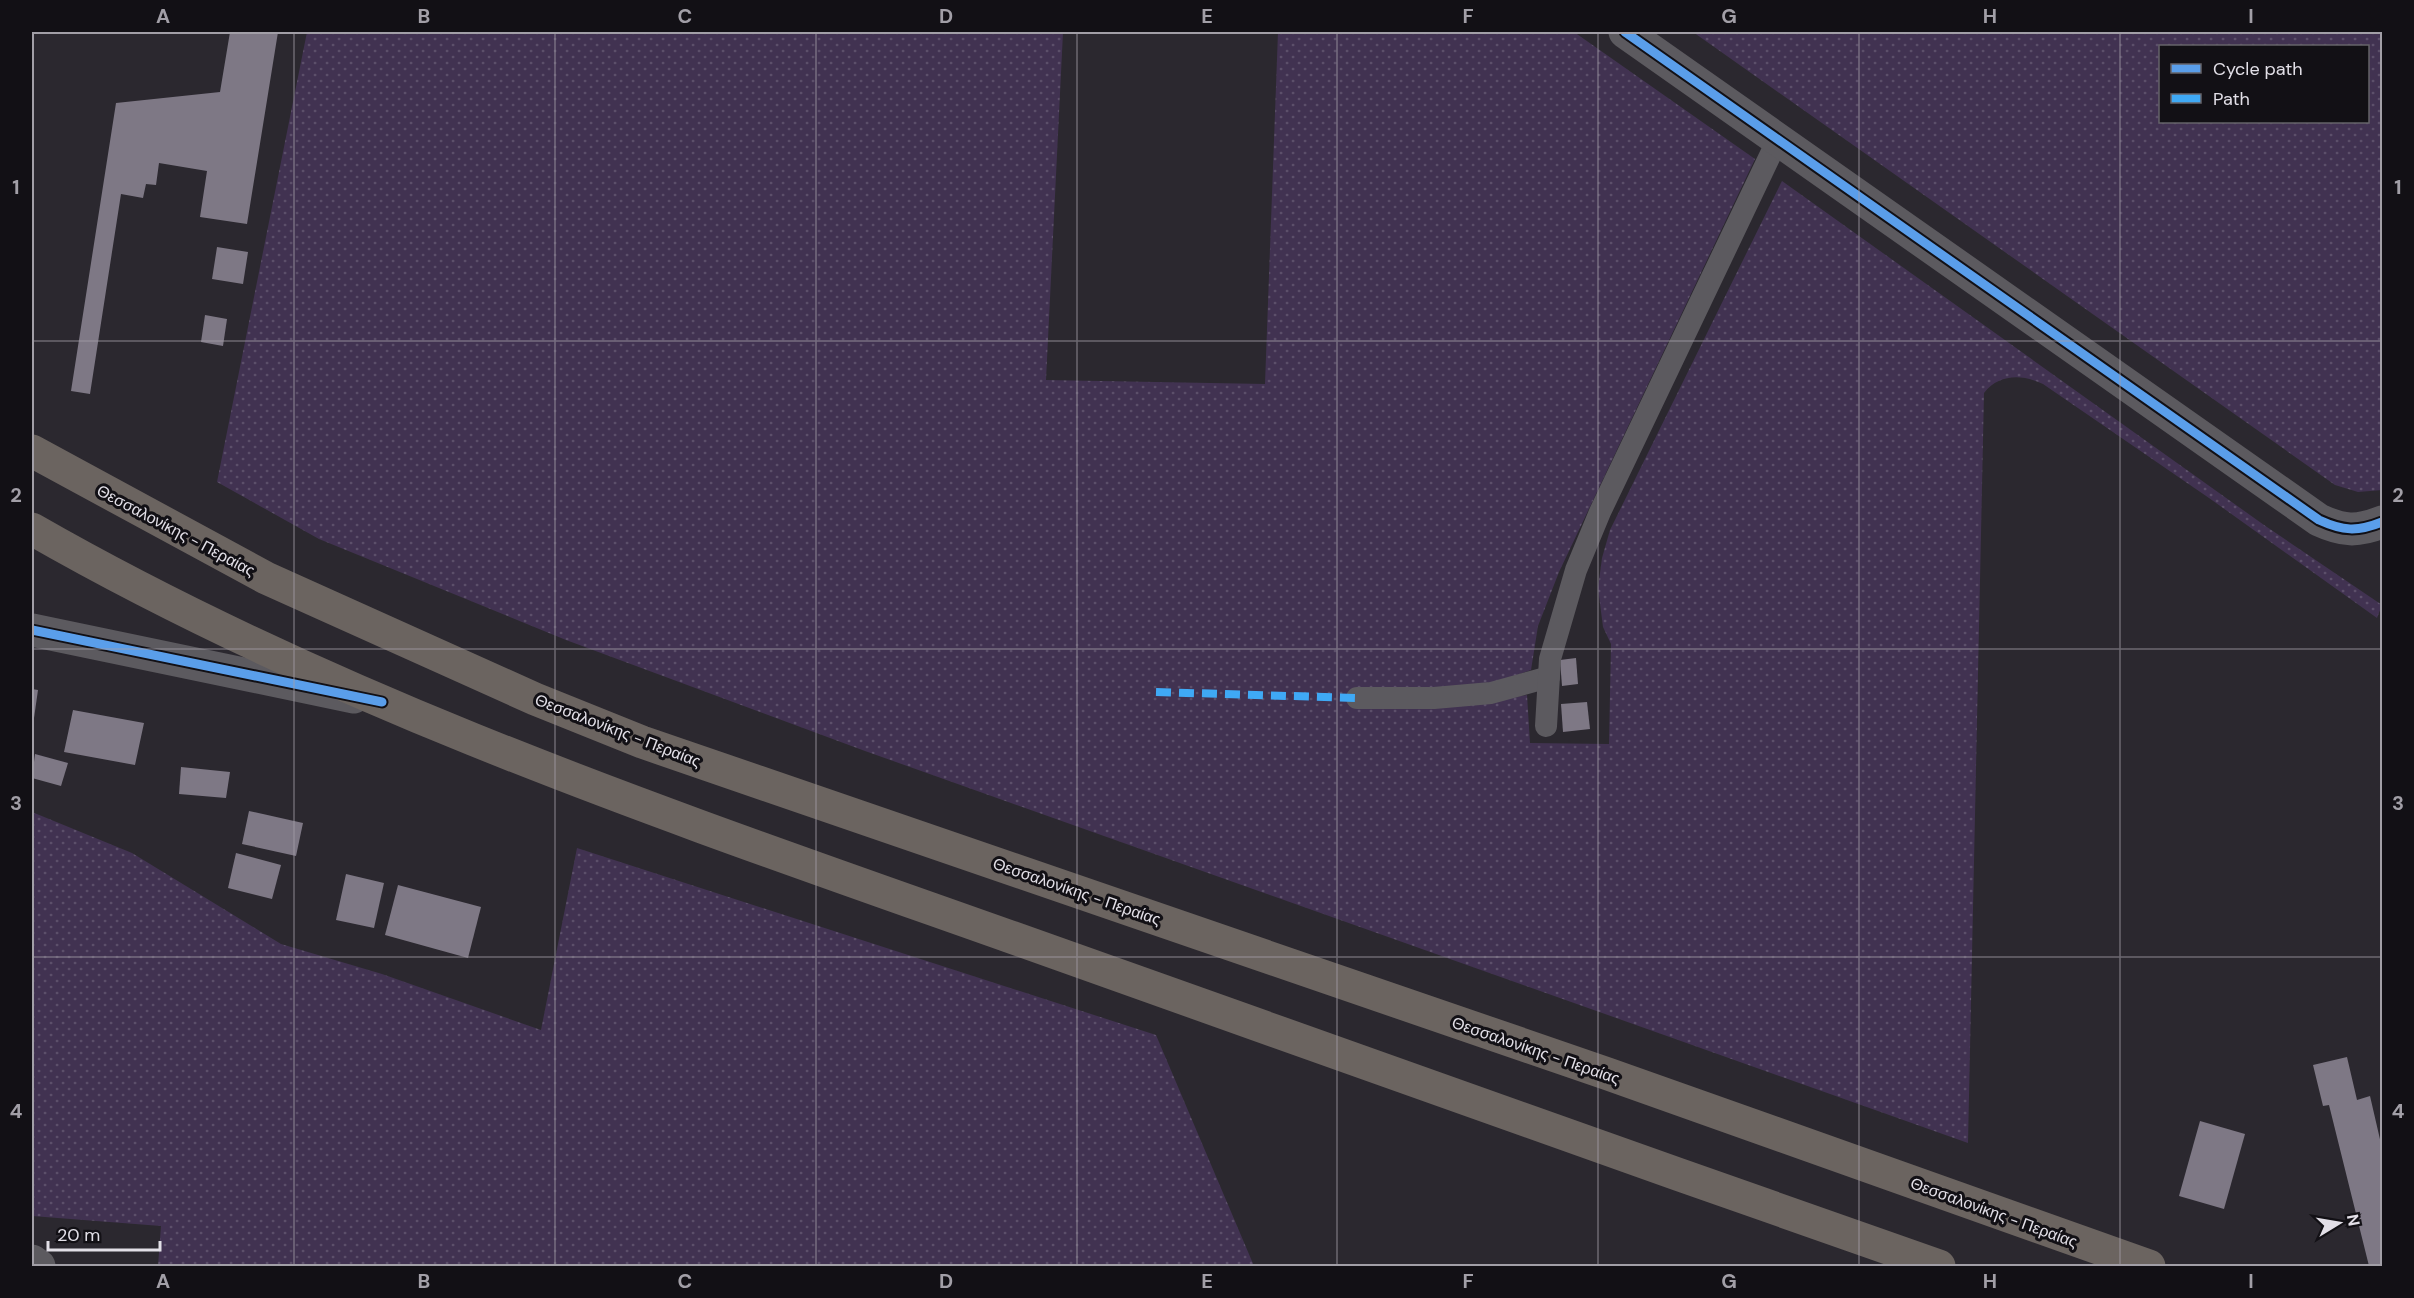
<svg xmlns="http://www.w3.org/2000/svg" width="2414" height="1298" font-family="'DM Sans',sans-serif">
<defs>
<pattern id="grass-dots" width="8" height="8" patternUnits="userSpaceOnUse" patternTransform="scale(1.5)"><rect width="8" height="8" fill="#413251"/><path d="M2 2h.1M6 6h.1" fill="none" stroke="#5c4f6a" stroke-width="1.8" stroke-linecap="round"/></pattern>
</defs>
<rect width="100%" height="100%" fill="#2b282f"/>
<g fill="url(#grass-dots)" fill-rule="evenodd">
<path d="M307,32H1063L1046,380L1265,384L1278,32H1574L1755,159L1559,572L1538,626L1531,670L1487,686L1493,700L1527,695L1530,743L1609,744L1611,644L1603,627L1598,588L1602,558L1610,530L1782,181L2264,525L2382,605L2377,618L2209,498L2043,384C2022,374 1999,374 1984,393L1968,1143L865,751L566,640L319,539L217,482Z"/>
<path d="M1693,32H2382V490L2358,492L2335,485ZM2160,46H2368V122H2160Z"/>
<path d="M32,812L132,853L281,944L382,974L541,1030L577,848L1156,1035L1254,1266H158L161,1226L32,1216Z"/>
</g>
<g fill="#7e7885">
<path d="M230,32H278L247,224L200,217L207,171L159,163L156,185L146,184L143,198L121,194L90,394L71,391L116,103L220,92Z"/>
<path d="M217,247L248,252L243,284L212,279Z"/>
<path d="M205,315L227,319L223,346L201,342Z"/>
<path d="M1576,658L1578,684L1562,686L1560,660Z"/>
<path d="M32,689L38,690L34,718L32,717Z"/>
<path d="M1587,702L1590,729L1563,732L1561,704Z"/>
<path d="M73,710L144,723L135,765L64,752Z"/>
<path d="M35,754L68,763L61,786L32,778Z"/>
<path d="M181,767L230,772L226,798L179,794Z"/>
<path d="M249,811L303,823L296,856L242,844Z"/>
<path d="M236,853L281,865L272,899L228,888Z"/>
<path d="M346,874L384,883L374,928L336,920Z"/>
<path d="M398,885L481,907L468,958L385,935Z"/>
<path d="M2347,1057L2357,1100L2370,1096L2382,1148V1266H2369L2329,1105L2323,1106L2313,1065Z"/>
<path d="M2200,1121L2245,1134L2224,1209L2179,1196Z"/>
</g>
<g fill="none" stroke-linecap="round" stroke-linejoin="round">
<g stroke="#5c5a5f" stroke-width="22">
<path d="M1357,698H1434L1491,693L1549,677"/>
<path d="M1546,726L1550,659L1576,570L1600,512L1778,139"/>
</g>
<g stroke="#5c5a5f" stroke-width="33">
<path d="M1625,32L2319,520C2343,531 2357,532 2382,522"/>
<path d="M32,630L354,697"/>
<path d="M32,1261L39,1266"/>
</g>
<g stroke="#6b6460" stroke-width="33">
<path d="M32,451L266,578L535,699L642,742L1608,1074L2149,1266"/>
<path d="M32,529C339,705 675,818 1008,936C1319,1045 1628,1158 1939,1266"/>
</g>
<path stroke="#3fa9f5" stroke-width="8" stroke-dasharray="15 8" stroke-linecap="butt" d="M1156,692L1357,698"/>
<defs>
<g id="cycleway">
<path d="M1625,32L2319,520C2343,531 2357,532 2382,522"/>
<path d="M32,630L382,702"/>
</g>
</defs>
<use href="#cycleway" stroke="#121015" stroke-width="13"/>
<use href="#cycleway" stroke="#5a9eea" stroke-width="9"/>
</g>
<path fill="none" stroke="#a29fa7" stroke-width="1.5" stroke-opacity="0.55" d="M294,32V1266M555,32V1266M816,32V1266M1077,32V1266M1337,32V1266M1598,32V1266M1859,32V1266M2120,32V1266M32,341H2382M32,649H2382M32,957H2382"/>
<g text-anchor="middle" stroke-width="6" stroke-linejoin="round" paint-order="stroke">
<g font-size="16" fill="#e2dfe7" stroke="#121015">
<text transform="translate(176 530) rotate(28)" y="6">Θεσσαλονίκης - Περαίας</text>
<text transform="translate(618 730) rotate(21)" y="6">Θεσσαλονίκης - Περαίας</text>
<text transform="translate(1077 891) rotate(19)" y="6">Θεσσαλονίκης - Περαίας</text>
<text transform="translate(1536 1050) rotate(19)" y="6">Θεσσαλονίκης - Περαίας</text>
<text transform="translate(1994 1212) rotate(20)" y="6">Θεσσαλονίκης - Περαίας</text>
</g>
</g>
<rect width="2414" height="1298" fill="none" stroke="#121015" stroke-width="66"/>
<rect x="2159" y="45" width="210" height="78" fill="#121015" stroke="#656369" stroke-width="1.5"/>
<rect x="2171" y="64" width="30" height="9" fill="#5a9eea" stroke="#656369" stroke-width="1.5"/>
<text x="2213" y="75" font-size="18" fill="#e2dfe7">Cycle path</text>
<rect x="2171" y="94" width="30" height="9" fill="#3fa9f5" stroke="#656369" stroke-width="1.5"/>
<text x="2213" y="105" font-size="18" fill="#e2dfe7">Path</text>
<g transform="translate(2339 1223) rotate(79)" stroke="#121015" stroke-width="4.5" paint-order="stroke">
<path d="M0-4.5L10 22L0 15L-10 22Z" fill="#e2dfe7"/>
<text y="-9" font-size="16" font-weight="bold" text-anchor="middle" fill="#e2dfe7">N</text>
</g>
<path d="M48 1241v9h112v-9" fill="none" stroke="#e2dfe7" stroke-width="3"/>
<text x="57" y="1241" font-size="18" fill="#e2dfe7" stroke="#121015" stroke-width="4.5" paint-order="stroke">20 m</text>
<rect x="33" y="33" width="2348" height="1232" fill="none" stroke="#a29fa7" stroke-width="2"/>
<g font-size="20" text-anchor="middle" font-weight="bold" fill="#a29fa7">
<text x="163" y="23">A</text>
<text x="424" y="23">B</text>
<text x="685" y="23">C</text>
<text x="946" y="23">D</text>
<text x="1207" y="23">E</text>
<text x="1468" y="23">F</text>
<text x="1729" y="23">G</text>
<text x="1990" y="23">H</text>
<text x="2251" y="23">I</text>
<text x="16" y="194">1</text>
<text x="2398" y="194">1</text>
<text x="16" y="502">2</text>
<text x="2398" y="502">2</text>
<text x="16" y="810">3</text>
<text x="2398" y="810">3</text>
<text x="16" y="1118">4</text>
<text x="2398" y="1118">4</text>
<text x="163" y="1288">A</text>
<text x="424" y="1288">B</text>
<text x="685" y="1288">C</text>
<text x="946" y="1288">D</text>
<text x="1207" y="1288">E</text>
<text x="1468" y="1288">F</text>
<text x="1729" y="1288">G</text>
<text x="1990" y="1288">H</text>
<text x="2251" y="1288">I</text>
</g>
</svg>
